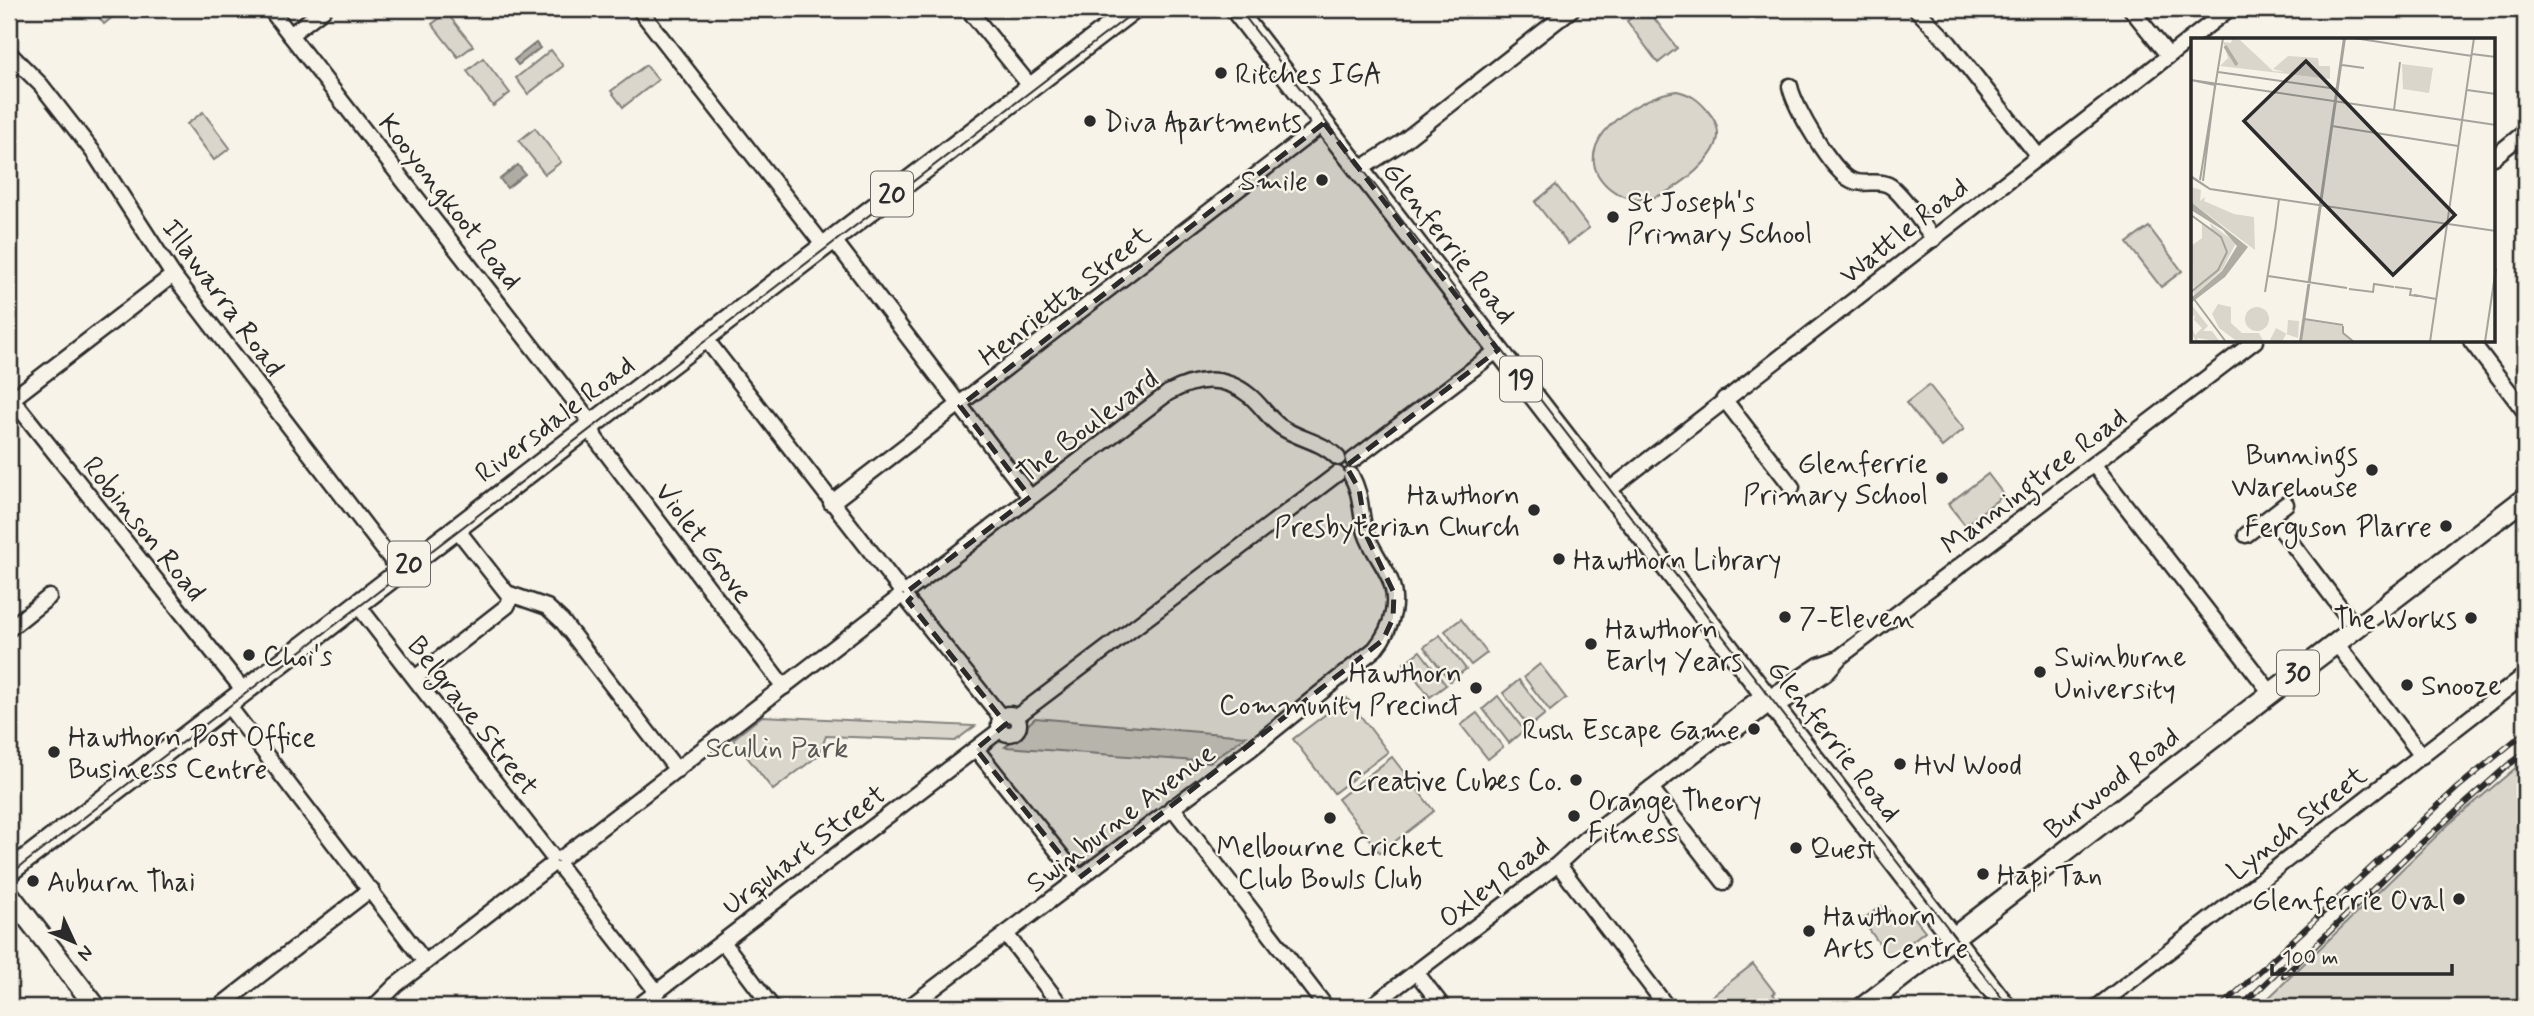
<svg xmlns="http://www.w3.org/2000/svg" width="2534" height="1016" font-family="Mynerve,sans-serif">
<rect width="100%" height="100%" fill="#f7f3e8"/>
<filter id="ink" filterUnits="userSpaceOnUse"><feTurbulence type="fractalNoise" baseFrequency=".0143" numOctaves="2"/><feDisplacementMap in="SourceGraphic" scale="14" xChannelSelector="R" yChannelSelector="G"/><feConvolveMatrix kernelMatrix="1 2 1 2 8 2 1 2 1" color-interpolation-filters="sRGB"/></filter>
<g filter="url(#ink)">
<g fill="#dad6cc" stroke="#82807c" stroke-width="2">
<path d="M93,9H118L120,11L104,24Z"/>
<path d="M1643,9H1647L1677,48L1658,63L1627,21Z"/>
<path d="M447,13L473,46L458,57L432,24Z"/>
<path d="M551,50L563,66L528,94L516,78Z"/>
<path d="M483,58L510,93L493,106L467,71Z"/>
<path d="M646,65L658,80L623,107L611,91Z"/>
<path d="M1677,91C1690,94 1698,99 1707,110C1713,117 1718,124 1718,133C1720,156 1678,189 1658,196C1648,200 1637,200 1627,197C1615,194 1605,186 1598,175C1576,135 1643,95 1677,91Z"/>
<path d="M203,112L230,148L214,160L187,124Z"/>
<path d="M535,128L561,162L545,174L519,141Z"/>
<path d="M1556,185L1589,228L1568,244L1535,202Z"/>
<path d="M2149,227L2182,271L2161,287L2127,243Z"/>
<path d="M1929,385L1964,429L1942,447L1906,403Z"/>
<path d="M1988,474L2004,495L1965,525L1948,504Z"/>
<path d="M1461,619L1487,653L1471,665L1445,631Z"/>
<path d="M1440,635L1466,669L1450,681L1424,647Z"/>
<path d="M1420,651L1446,685L1430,697L1404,663Z"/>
<path d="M1540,664L1566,698L1550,711L1524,677Z"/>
<path d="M1519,680L1545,714L1529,727L1503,693Z"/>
<path d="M1498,696L1524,730L1509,743L1483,709Z"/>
<path d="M1347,698L1388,752L1334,793L1293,739Z"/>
<path d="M1477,713L1503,747L1488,759L1461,725Z"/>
<path d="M762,716L975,726L955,741L826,736L819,755L773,790L733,739Z"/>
<path d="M1035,718L1246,736L1210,762L1005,747Z"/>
<path d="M1392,757L1434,811L1380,853L1338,799Z"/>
<path d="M2525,760V1007H2259L2449,824Z"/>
<path d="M1881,906L1883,908L1885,906L1896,920L1909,911L1925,931L1890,958L1862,920Z"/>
<path d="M1753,964L1775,993L1773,994L1777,999L1779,998L1786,1007H1720L1712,996Z"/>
</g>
<g fill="#afaca4" stroke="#7a7874" stroke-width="2">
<path d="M536,43L540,48L518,65L514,60Z"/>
<path d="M518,165L525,174L507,188L500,179Z"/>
</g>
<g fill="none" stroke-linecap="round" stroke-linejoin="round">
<defs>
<g id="minor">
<path d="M270,9L590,421L595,438L784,687"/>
<path d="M639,9L824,246"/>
<path d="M968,9L1031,87"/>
<path d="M1916,9L1949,43L2039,157"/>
<path d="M2131,9L2168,55"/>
<path d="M290,35L324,9"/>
<path d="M9,53L41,85L94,153L173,275L400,571"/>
<path d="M1790,86C1794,107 1832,171 1851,180C1864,187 1880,177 1893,188C1908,201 1920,222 1934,239"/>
<path d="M2494,157L2525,132"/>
<path d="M1359,170L1401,143L1572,9"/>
<path d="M833,239L1030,497"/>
<path d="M705,338L899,588"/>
<path d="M2471,341L2525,412"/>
<path d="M9,395L244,691"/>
<path d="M12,399L173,275"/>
<path d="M1724,399L1792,487"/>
<path d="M1353,460L1498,350"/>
<path d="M2094,465L2271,693"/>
<path d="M1608,491L2229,9"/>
<path d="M831,503L1324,123"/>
<path d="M2271,516L2356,628"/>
<path d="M456,528L507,593L547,607L562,621L677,770"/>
<path d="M2246,535L2286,504"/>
<path d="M909,590L1168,393C1196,378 1223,374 1250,396C1261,405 1269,419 1281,427C1300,440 1322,441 1338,458"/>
<path d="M908,601L1001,717"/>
<path d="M357,604L552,856"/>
<path d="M9,629L49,597"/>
<path d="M2336,643L2422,756"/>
<path d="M415,678L507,606L512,596"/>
<path d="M1767,699L1819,665L1836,659"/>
<path d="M227,704L425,962"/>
<path d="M1775,708L1825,674L1840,657L2255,341"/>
<circle cx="1009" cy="724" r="10"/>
<path d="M1016,717L1337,474"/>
<path d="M1715,737L1730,720L1764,694"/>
<path d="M976,749L1079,878"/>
<path d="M1651,788L1724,882"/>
<path d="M1172,807L1326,1007"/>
<path d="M563,857L897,599"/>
<path d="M1558,864L1667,1007"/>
<path d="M561,868L657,992"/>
<path d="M1006,934L1062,1007"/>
<path d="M723,942L772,1007"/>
<path d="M1416,972L1443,1007"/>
<path d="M219,1007L371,889"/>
<path d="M374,1007L396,985L550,866"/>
<path d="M637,1007L1000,730"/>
<path d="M909,1007L1248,751L1375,649C1393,627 1401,599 1387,573C1380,559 1371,548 1366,533C1359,511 1363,497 1351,475"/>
<path d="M1370,1007L1558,864L1586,838L1712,741L1737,729L1771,703"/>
<path d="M2097,1007L2525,675"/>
</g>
<g id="major">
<path d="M1235,9L2006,1007"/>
<path d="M9,872L1133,9"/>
<path d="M9,894L96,1007"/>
<path d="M1863,1007L2525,498"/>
</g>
</defs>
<use href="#minor" stroke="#2b2b2b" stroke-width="19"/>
<use href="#major" stroke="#2b2b2b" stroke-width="24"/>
<use href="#minor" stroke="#f7f3e8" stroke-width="14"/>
<use href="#major" stroke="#f7f3e8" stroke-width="19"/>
<g stroke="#2b2b2b" stroke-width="2">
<path d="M1239,9L2009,1007"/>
<path d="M9,875L1138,9"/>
</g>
<defs>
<g id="rail">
<path d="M2284,976L2407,856L2507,766L2525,753"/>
<path d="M2221,1007L2457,788L2525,732"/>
<path d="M2241,1007L2288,961"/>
</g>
</defs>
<use href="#rail" stroke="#2b2b2b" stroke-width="6"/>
<use href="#rail" stroke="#f7f3e8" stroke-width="3.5" stroke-dasharray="10" stroke-linecap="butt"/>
</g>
</g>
<path fill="#2b2b2b" fill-opacity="0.2" stroke="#2b2b2b" stroke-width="5" stroke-dasharray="14 9" stroke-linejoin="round" d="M1324,123L1498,350L1346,466L1359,489L1367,537L1394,593L1393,618L1383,640L1079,878L976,749L1006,724L908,601L913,596L909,590L1030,497L960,406Z"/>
<g fill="#2b2b2b" stroke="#f7f3e8" stroke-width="2.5">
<circle cx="1221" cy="73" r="7"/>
<circle cx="1090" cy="121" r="7"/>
<circle cx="1322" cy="180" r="7"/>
<circle cx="1613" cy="217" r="7"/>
<circle cx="2372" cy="470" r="7"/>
<circle cx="1942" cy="478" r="7"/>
<circle cx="1534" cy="510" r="7"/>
<circle cx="2446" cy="526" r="7"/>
<circle cx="1559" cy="559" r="7"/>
<circle cx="1785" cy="617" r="7"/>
<circle cx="2471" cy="618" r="7"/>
<circle cx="1591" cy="644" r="7"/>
<circle cx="249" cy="655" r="7"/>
<circle cx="2040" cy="672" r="7"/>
<circle cx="2407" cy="685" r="7"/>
<circle cx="1476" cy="688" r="7"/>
<circle cx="1754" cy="729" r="7"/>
<circle cx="54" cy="752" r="7"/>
<circle cx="1900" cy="764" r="7"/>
<circle cx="1576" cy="780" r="7"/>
<circle cx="1574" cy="816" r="7"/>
<circle cx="1330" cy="818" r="7"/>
<circle cx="1796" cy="848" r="7"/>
<circle cx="1983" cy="874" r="7"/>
<circle cx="33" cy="881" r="7"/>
<circle cx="2459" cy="899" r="7"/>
<circle cx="1809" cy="931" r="7"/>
</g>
<g text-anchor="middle" stroke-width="5" stroke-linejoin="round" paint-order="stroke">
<g fill="#f7f3e8" stroke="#686764" stroke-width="2">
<rect x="871" y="171.5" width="42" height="45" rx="5"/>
<rect x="1500" y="356.5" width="42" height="45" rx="5"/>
<rect x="388" y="541.5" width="42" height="45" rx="5"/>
<rect x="2277" y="650.5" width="42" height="45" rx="5"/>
</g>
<g font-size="26" font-weight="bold" fill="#2b2b2b">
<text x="892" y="203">20</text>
<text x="1521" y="388">19</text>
<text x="409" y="573">20</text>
<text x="2298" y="682">30</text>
</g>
<g font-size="28" fill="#2b2b2b" stroke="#f7f3e8" text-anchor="start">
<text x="1235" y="83">Ritches IGA</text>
<text x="1104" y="131">Diva Apartments</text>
<text x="1308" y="190" text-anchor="end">Smile</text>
<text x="1627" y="211">St Joseph's<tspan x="1627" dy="32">Primary School</tspan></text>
<text x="2358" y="464" text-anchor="end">Bunnings<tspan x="2358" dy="32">Warehouse</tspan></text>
<text x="1928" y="472" text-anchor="end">Glenferrie<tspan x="1928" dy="32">Primary School</tspan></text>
<text x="1520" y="504" text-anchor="end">Hawthorn<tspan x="1520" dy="32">Presbyterian Church</tspan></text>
<text x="2432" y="536" text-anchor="end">Ferguson Plarre</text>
<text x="1573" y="569">Hawthorn Library</text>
<text x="1799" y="627">7-Eleven</text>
<text x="2457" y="628" text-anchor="end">The Works</text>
<text x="1605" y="638">Hawthorn<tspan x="1605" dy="32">Early Years</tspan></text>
<text x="263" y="665">Choi's</text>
<text x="2054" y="666">Swinburne<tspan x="2054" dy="32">University</tspan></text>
<text x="1462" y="682" text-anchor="end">Hawthorn<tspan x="1462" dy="32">Community Precinct</tspan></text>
<text x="2421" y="695">Snooze</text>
<text x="1740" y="739" text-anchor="end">Rush Escape Game</text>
<text x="68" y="746">Hawthorn Post Office<tspan x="68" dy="32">Business Centre</tspan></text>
<text x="1914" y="774">HW Wood</text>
<text x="1562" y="790" text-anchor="end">Creative Cubes Co.</text>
<text x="1588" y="810">Orange Theory<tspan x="1588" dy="32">Fitness</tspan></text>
<text x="1330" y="856" text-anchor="middle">Melbourne Cricket<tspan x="1330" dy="32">Club Bowls Club</tspan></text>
<text x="1810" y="858">Quest</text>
<text x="1997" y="884">Hapi Tan</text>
<text x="47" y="891">Auburn Thai</text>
<text x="2445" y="909" text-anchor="end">Glenferrie Oval</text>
<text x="1823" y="925">Hawthorn<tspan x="1823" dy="32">Arts Centre</tspan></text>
</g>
<g font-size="28" fill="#2b2b2b" stroke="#f7f3e8">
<text transform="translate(451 201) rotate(52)" y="10">Kooyongkoot Road</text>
<text transform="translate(1903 230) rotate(-38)" y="10">Wattle Road</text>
<text transform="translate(1450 242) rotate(52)" y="10">Glenferrie Road</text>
<text transform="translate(1064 295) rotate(-38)" y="10">Henrietta Street</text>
<text transform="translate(224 297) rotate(54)" y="10">Illawarra Road</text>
<text transform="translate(554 418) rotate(-37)" y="10">Riversdale Road</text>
<text transform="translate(1087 425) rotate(-37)" y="10">The Boulevard</text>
<text transform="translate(2033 480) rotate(-37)" y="10">Manningtree Road</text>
<text transform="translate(145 528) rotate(51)" y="10">Robinson Road</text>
<text transform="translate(705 542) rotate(53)" y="10">Violet Grove</text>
<text transform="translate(474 715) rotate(52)" y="10">Belgrave Street</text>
<text transform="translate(1835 740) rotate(52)" y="10">Glenferrie Road</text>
<text transform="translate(2111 782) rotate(-38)" y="10">Burwood Road</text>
<text transform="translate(1120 817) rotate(-37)" y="10">Swinburne Avenue</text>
<text transform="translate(2296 822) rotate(-38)" y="10">Lynch Street</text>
<text transform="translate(803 849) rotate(-37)" y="10">Urquhart Street</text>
<text transform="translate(1493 881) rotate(-38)" y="10">Oxley Road</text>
</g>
<g font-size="28" fill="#575653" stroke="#f7f3e8">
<text x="777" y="757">Scullin Park</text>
</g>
</g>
<g transform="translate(2191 38)">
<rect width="304" height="304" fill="#f7f3e8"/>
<path d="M41,1L49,2L82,33L93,34L82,31L97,18L127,20L128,28H139V41L29,28L37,20L32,4L40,5ZM211,26L242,30L238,55L212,51ZM0,149L10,152L9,163L14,159L13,163L43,176L63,179L64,212L0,164ZM11,185L21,192L19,185L45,205L31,232L3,257L0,208L11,200ZM0,266L17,288L12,293H21L29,304L7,300L5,304L0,294V288L4,297L11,290L3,282L4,277L0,279ZM27,266L40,269V285L51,295H68L73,304H47L28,290L21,276ZM54 281a12 12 0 1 1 24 0a12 12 0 1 1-24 0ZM97,282L108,283L107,300L95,296L91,304H78L85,290L96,296ZM114,282L151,288L152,296L162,304H111Z" fill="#dad6cc"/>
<path d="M0,164L57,209L34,239L0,265V260L31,233L46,208L32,192L0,172Z" fill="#afaca4"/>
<path fill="none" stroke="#afaca4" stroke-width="3.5" d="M34,8L46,27"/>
<path fill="none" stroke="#a5a39c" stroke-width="2" d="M163,0L208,7M207,7L281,18M281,16L305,19M151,27L173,30M27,34L146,51M0,42L305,87M0,42L24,47L12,143M276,52L305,56M203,72L209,24M141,88L267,108M0,138L19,151L305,193M0,139L19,151L305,193M9,142L32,0M0,177L30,199L36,214L27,232L0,254M84,193L88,161M77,238L156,250M204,249L220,251L219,257L226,258M158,251L182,254L183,246L203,249M74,254L84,192M0,257L35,304M223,257L245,261M113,281L152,287M152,288V295L163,304M109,304L153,0M110,304L154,0M239,304L283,0M294,304L305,230"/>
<path fill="#2b2b2b" fill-opacity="0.15" stroke="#2b2b2b" stroke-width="3.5" d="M115,23L264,177L202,237L53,83Z"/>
<rect width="304" height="304" fill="none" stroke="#2b2b2b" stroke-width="3.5"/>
</g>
<rect width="2534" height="1016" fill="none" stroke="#f7f3e8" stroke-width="35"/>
<rect x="18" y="18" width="2499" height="981" fill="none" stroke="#2b2b2b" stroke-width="2.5" filter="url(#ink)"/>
<g transform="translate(74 942) rotate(134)" stroke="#f7f3e8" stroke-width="5" paint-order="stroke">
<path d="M0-5L12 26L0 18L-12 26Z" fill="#2b2b2b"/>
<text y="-10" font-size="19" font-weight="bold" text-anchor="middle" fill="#2b2b2b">N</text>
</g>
<path d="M2272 964v10h180v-10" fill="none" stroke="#2b2b2b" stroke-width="3.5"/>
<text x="2282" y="964" font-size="21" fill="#2b2b2b" stroke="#f7f3e8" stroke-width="5" paint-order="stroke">100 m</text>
</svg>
